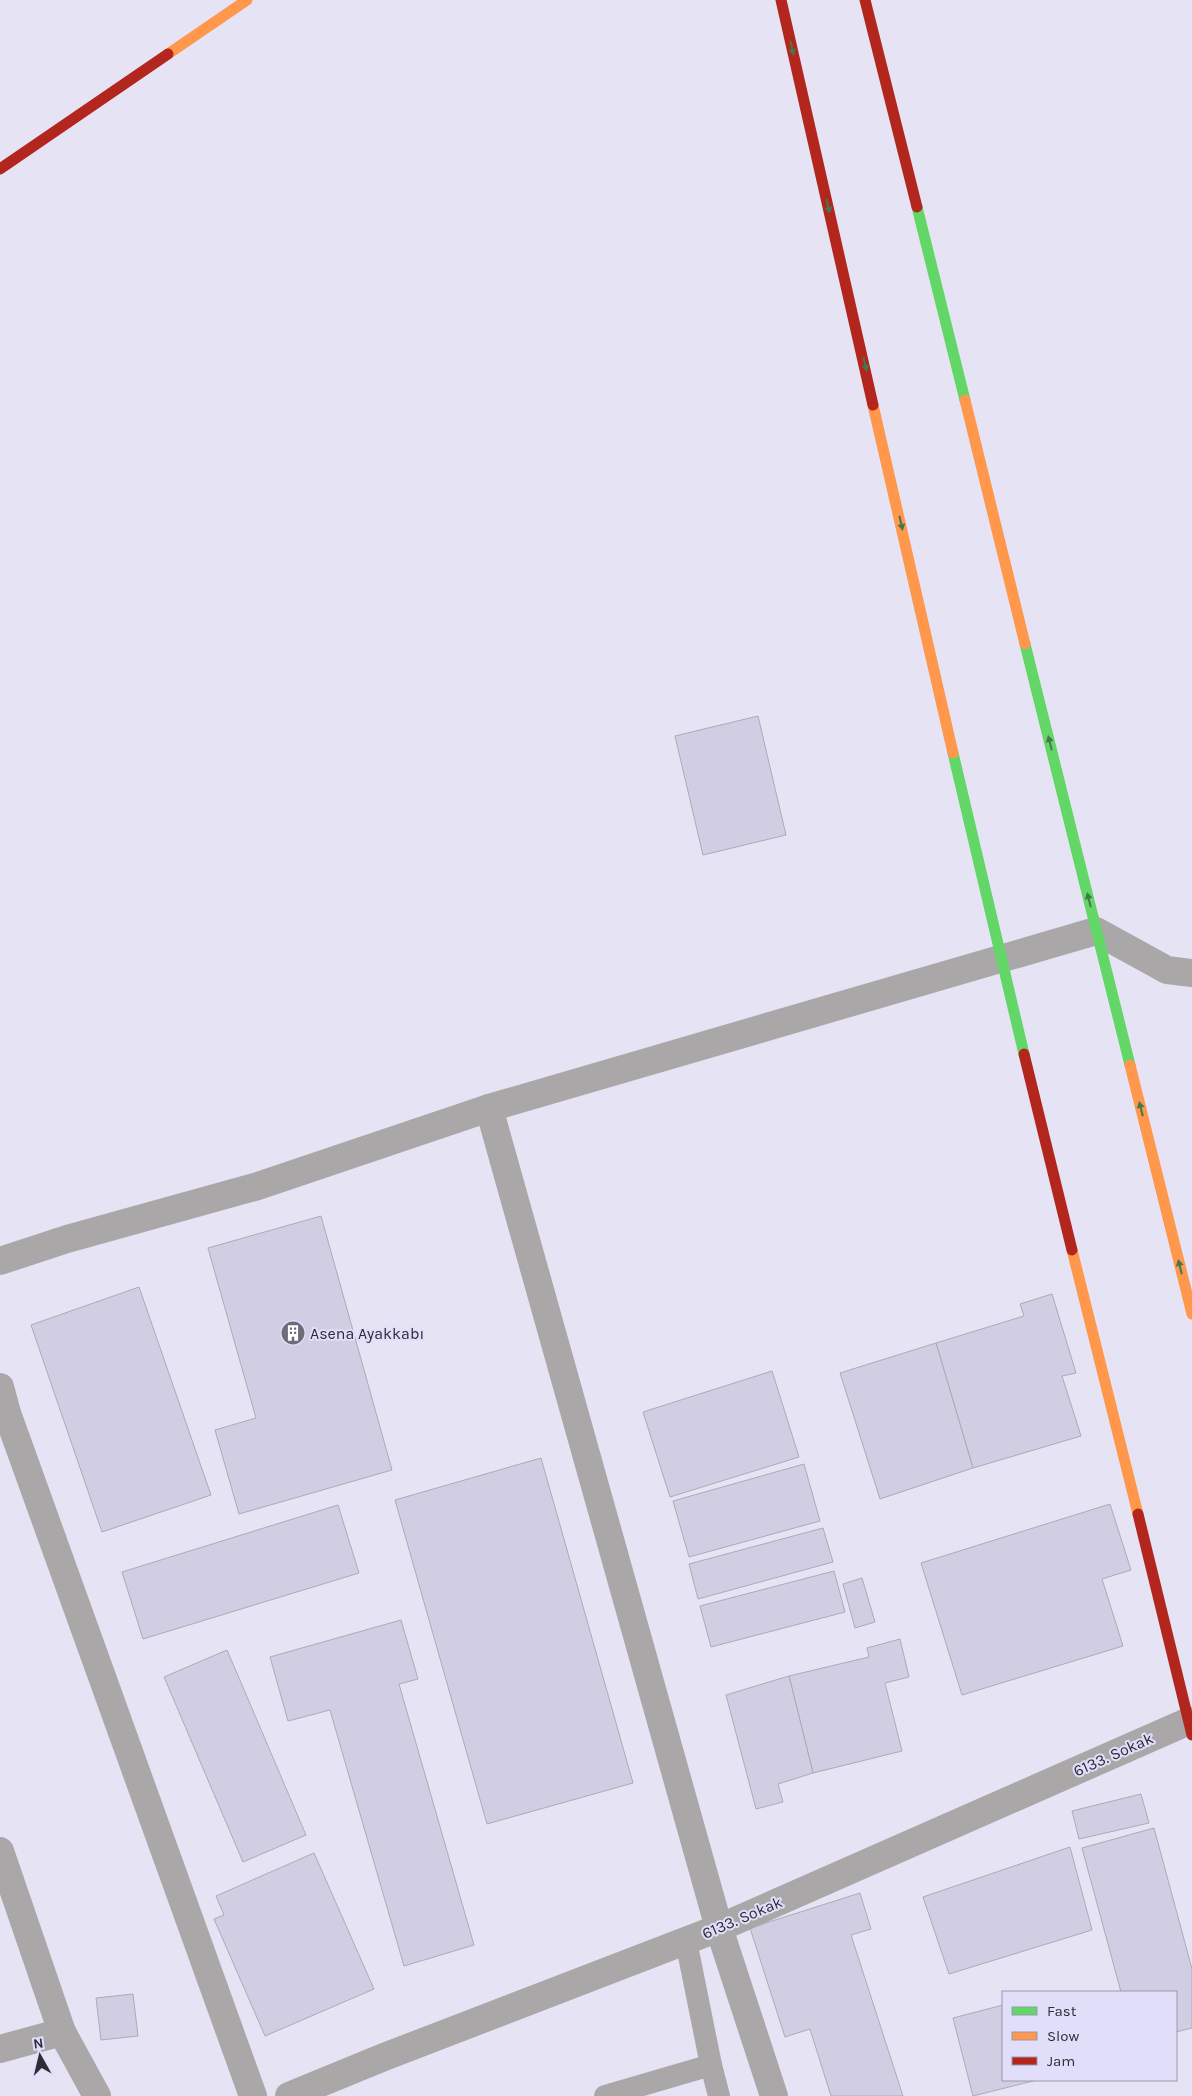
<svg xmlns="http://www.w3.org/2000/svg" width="1192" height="2096" font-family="Karla,sans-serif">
<rect width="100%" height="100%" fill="#e6e4f4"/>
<g fill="#d1cee3" stroke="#acaab6">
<path d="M758,716L786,835L703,855L675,736Z"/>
<path d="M321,1216L392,1470L239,1514L215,1430L256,1418L208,1248Z"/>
<path d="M139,1287L211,1495L102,1532L31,1325Z"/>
<path d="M1052,1294L1076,1373L1062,1376L1081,1436L973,1468L936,1343L1024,1316L1020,1304Z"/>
<path d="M936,1343L973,1468L880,1499L840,1373Z"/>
<path d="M772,1371L799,1457L670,1497L643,1412Z"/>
<path d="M541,1458L633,1783L487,1824L395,1500Z"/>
<path d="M804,1464L820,1521L689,1557L673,1501Z"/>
<path d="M1110,1504L1131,1570L1102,1579L1123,1646L962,1695L921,1563Z"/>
<path d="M338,1505L359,1573L143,1639L122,1572Z"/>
<path d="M823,1528L833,1562L698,1599L689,1564Z"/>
<path d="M834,1571L845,1612L711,1647L700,1606Z"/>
<path d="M862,1578L875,1622L855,1628L843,1584Z"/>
<path d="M401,1620L418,1679L399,1684L474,1945L404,1966L330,1710L288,1721L270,1657Z"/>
<path d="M900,1639L909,1677L885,1683L902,1751L813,1773L789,1676L869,1657L867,1648Z"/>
<path d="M227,1650L306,1835L243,1862L164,1677Z"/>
<path d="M789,1676L813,1773L778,1784L783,1802L756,1809L726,1695Z"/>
<path d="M1141,1794L1149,1823L1079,1839L1072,1811Z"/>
<path d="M1154,1828L1192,1969V2028L1176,2032V1992H1121L1082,1848Z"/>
<path d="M1070,1847L1092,1930L949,1974L923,1897Z"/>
<path d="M314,1853L374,1989L265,2036L214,1919L224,1915L216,1896Z"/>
<path d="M860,1893L871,1929L851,1935L903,2096H831L810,2029L785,2037L750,1928Z"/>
<path d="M133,1994L138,2036L101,2040L96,1998Z"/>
<path d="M1003,2005V2080H1037L973,2096L953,2018Z"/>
</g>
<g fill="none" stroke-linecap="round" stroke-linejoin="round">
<g stroke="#aaa7a9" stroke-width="22">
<path d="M711,2065L719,2096"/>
<path d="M605,2096L711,2065L686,1941"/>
</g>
<g stroke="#aaa7a9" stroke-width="28">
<path d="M489,1108L719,1928L774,2096"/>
<path d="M0,1261L67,1239L258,1186L489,1108L1096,931L1167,970L1192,973"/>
<path d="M0,1387L7,1413L253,2096"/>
<path d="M0,1851L62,2032"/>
<path d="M0,2049L62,2032L97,2096"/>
<path d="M289,2096L384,2057L719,1928L1189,1721"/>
</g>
<g stroke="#63d668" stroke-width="11">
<path d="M917,207L965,400"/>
<path d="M1025,644L1130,1065"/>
<path d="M953,753L1024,1054"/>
</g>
<g stroke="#ff974d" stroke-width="11">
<path d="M168,54L247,0"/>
<path d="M965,400L1025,644"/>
<path d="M873,405L953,753"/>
<path d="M1130,1065L1192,1314"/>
<path d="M1072,1250L1138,1514"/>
</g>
<g stroke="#b3261e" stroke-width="11">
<path d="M781,0L873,405"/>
<path d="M865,0L917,207"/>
<path d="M0,169L168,54"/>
<path d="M1024,1054L1072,1250"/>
<path d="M1138,1514L1192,1735"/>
</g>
</g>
<defs><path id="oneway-solid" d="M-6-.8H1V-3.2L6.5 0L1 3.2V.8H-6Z" transform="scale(1.25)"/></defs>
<g fill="#45784c">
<use href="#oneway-solid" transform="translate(792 48) rotate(77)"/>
<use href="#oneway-solid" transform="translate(828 206) rotate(77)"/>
<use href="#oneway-solid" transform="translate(865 364) rotate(77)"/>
<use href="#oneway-solid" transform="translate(901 523) rotate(77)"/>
<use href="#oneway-solid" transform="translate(1050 743) rotate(-104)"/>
<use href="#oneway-solid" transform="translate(1089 900) rotate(-104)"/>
<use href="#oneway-solid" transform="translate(1141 1109) rotate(-104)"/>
<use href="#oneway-solid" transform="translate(1180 1267) rotate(-104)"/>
</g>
<defs>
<symbol id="building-disc" viewBox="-11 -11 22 22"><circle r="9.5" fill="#6e6c78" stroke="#e1defa"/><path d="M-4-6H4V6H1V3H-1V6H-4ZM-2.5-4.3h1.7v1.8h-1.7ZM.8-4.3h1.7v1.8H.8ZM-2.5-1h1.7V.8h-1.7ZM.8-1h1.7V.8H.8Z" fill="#fff"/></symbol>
</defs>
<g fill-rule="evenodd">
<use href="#building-disc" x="279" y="1319" width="28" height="28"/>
</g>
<g text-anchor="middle" stroke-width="4" stroke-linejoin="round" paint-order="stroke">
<g font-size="16" fill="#2d2c36" stroke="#e1defa" text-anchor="start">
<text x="310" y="1339">Asena Ayakkabı</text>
</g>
<g font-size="16" fill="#2d2c36" stroke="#e1defa">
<text transform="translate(1113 1754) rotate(-24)" y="6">6133. Sokak</text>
<text transform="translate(742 1917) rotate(-23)" y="6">6133. Sokak</text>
</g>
</g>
<rect x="1002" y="1991" width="175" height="90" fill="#e1defa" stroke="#9997ac"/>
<rect x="1012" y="2007" width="25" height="8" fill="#63d668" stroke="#9997ac"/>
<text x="1047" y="2016" font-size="15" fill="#2d2c36">Fast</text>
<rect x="1012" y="2032" width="25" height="8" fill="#ff974d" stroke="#9997ac"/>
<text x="1047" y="2041" font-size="15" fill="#2d2c36">Slow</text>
<rect x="1012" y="2057" width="25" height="8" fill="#b3261e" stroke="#9997ac"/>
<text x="1047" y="2066" font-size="15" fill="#2d2c36">Jam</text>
<g transform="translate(40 2056) rotate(352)" stroke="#e1defa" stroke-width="4" paint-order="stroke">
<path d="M0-4L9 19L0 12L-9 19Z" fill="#2d2c36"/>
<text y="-8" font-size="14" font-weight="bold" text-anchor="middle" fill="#2d2c36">N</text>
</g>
</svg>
